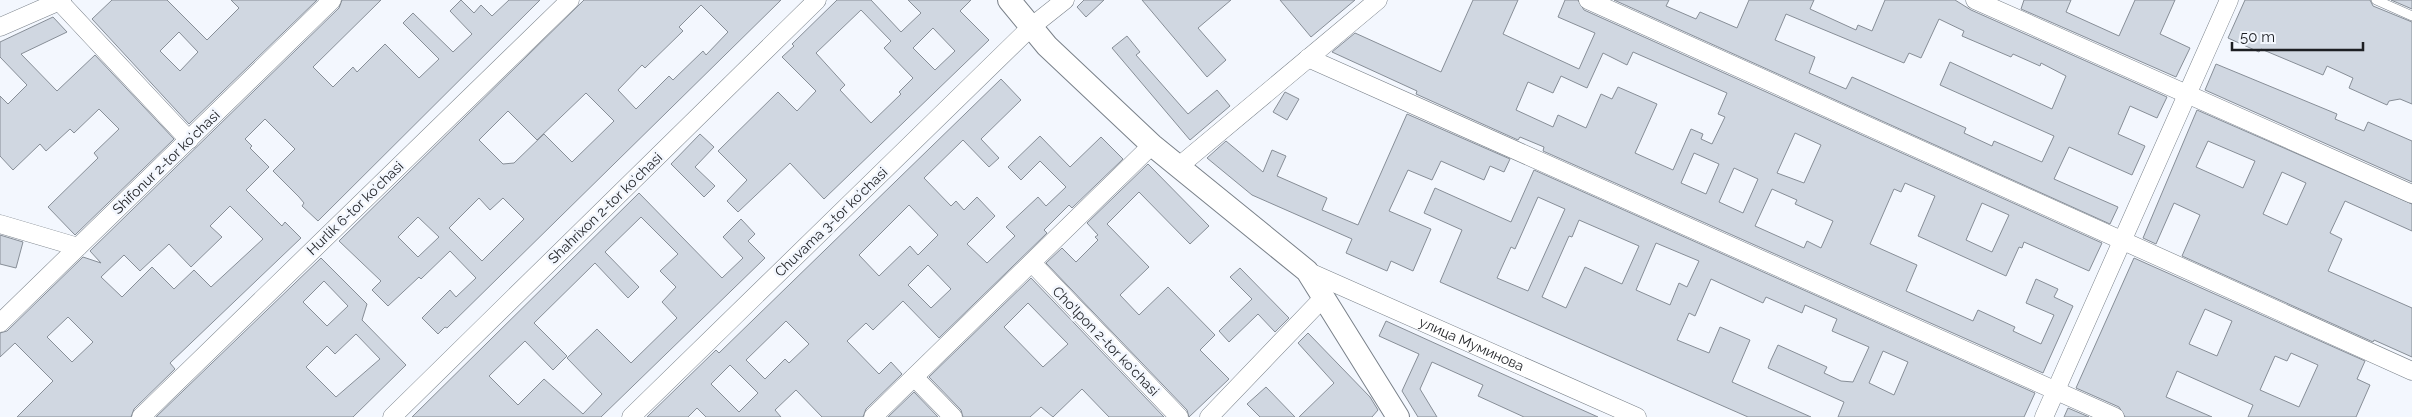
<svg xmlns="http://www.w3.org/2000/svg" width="2412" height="417" font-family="Raleway,sans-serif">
<rect width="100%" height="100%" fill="#f3f7fe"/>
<g fill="#d0d7e1" stroke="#878e97" fill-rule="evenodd">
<path d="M112,0H167L207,40L239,8L231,0H317L189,124L92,19ZM179,32L198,52L180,71L160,51Z"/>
<path d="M342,0H381L313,67L333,87L353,67L357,72L385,44L419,78L439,59L403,23L413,13L453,52L472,34L450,11L461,0L474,13L481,5L492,16L509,0H540L318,221L302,206L304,203L299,197L273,171L295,149L265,119L245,139L252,146L250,148L269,167L246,190L282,226L285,222L301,238L170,363L175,369L134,409L131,417H17L53,381L15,343L0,357V333L7,331L83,257L101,263L90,251L339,8ZM230,206L263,239L211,287L194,270L174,289L152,267L122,297L101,277L124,255L140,271L169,244L191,267L222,237L210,226ZM68,317L93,342L72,362L47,337Z"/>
<path d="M584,0H781L447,328L445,327L438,334L422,318L450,290L456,297L476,278L450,251L421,279L419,277L388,306L372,290L381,281L339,241ZM701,5L728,32L706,55L703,51L673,80L669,76L636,109L618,90L642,65L645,68L683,31L679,27ZM586,93L614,121L572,162L544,134L514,163L503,164L479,140L508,111L537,140ZM479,198L490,210L503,198L524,219L482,261L449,228ZM418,217L439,237L418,257L398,237Z"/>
<path d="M837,0H871L901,32L921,13L908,0H971L960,11L989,40L824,199L790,163L738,212L727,201L747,180L718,151L778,92L797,111L816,91L782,57L794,46L792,44ZM861,10L891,41L884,48L913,78L899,92L901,94L871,123L840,90L845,85L816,53ZM933,28L955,51L935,70L913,48Z"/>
<path d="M1084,0H1104L1086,17L1077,7Z"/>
<path d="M1142,0H1231L1198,28L1226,60L1207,77Z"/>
<path d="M1280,0H1355L1311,37Z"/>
<path d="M1473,0H1518L1503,34L1579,69L1595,33L1558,17L1565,0H1578L1584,10L2102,243L2089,271L2024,242L2022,248L2019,247L2006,276L1918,236L1935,196L1905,183L1901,192L1894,189L1870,244L1917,265L1906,291L1973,321L1978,310L2015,327L2013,331L2041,344L2054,315L2026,303L2036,279L2058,289L2054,297L2073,306L2043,373L1543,151L1544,147L1520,137L1518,140L1416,94L1417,91L1332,52L1355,33L1441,72ZM1633,52L1727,93L1718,114L1725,117L1712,144L1701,139L1703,134L1691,129L1673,170L1635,153L1657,104L1618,87L1612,99L1601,94L1586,128L1558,115L1553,127L1516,110L1528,82L1553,93L1561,76L1587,88L1603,53L1627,65ZM1795,133L1821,145L1804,183L1777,173ZM1694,153L1719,164L1706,194L1681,183ZM1734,168L1758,179L1743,213L1719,202ZM1772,189L1797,200L1795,204L1833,221L1821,248L1807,241L1804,248L1755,226ZM1982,203L2009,215L1992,252L1966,240Z"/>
<path d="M1614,0H1669L1666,6L1696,19L1700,12L1737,28L1749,0H1814L1810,9L1856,30L1858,25L1872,31L1885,0H1955L1971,10L2167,97L2157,118L2130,106L2118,134L2145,146L2132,175L2069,147L2054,179L2118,207L2110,224ZM1786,14L1904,63L1909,53L1921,58L1939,19L1964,31L1962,36L2011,57L2013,54L2040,66L2041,63L2066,76L2052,109L1950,62L1940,85L2054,136L2042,162L1994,141L1992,146L1964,133L1966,128L1852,77L1846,89L1809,73L1815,57L1775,40Z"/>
<path d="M2024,0H2071L2066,12L2119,36L2135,0H2175L2160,34L2190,48L2176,77L2021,9Z"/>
<path d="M2245,0H2370L2373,6L2412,22V104L2400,99L2389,101L2387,105L2349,88L2353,78L2327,66L2323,75L2261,49L2259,52L2228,38Z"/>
<path d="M2391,0H2412V9Z"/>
<path d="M53,17L67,32L21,54L57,91L95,55L174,139L75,235L48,207L98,158L94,153L119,129L99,109L74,133L70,129L46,151L40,144L13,170L0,156V96L8,104L27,85L0,57V42Z"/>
<path d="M1127,36L1140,52L1136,55L1188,114L1217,90L1230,106L1190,140L1112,48Z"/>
<path d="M2216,64L2337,114L2335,119L2364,131L2368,122L2412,141V182L2205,90Z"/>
<path d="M1001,79L1021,100L981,139L999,158L989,167L963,140L924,178L951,206L956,201L964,210L977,197L995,216L967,244L987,263L1015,236L1006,227L1038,197L1046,206L1066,187L1040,161L1021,180L1008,167L1040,136L1070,167L1101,137L1123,159L1072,208L1069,205L1044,230L1047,233L939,338L903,301L873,330L866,323L847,341L879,374L891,362L902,374L866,409L863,417H822L796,390L775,410L781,417H706L697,408L688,417H647L716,350L719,353ZM909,205L938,235L918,255L910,246L879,276L859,255ZM928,265L951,289L931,308L908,285ZM786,321L809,344L789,363L785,359L765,379L746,360ZM730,365L758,393L739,412L711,384Z"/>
<path d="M1285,92L1299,99L1287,120L1273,112Z"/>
<path d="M2197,110L2412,204V231L2345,201L2330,233L2342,239L2328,271L2412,308V357L2374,340L2373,342L2182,256L2200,215L2174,203L2156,244L2143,238ZM2208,141L2255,161L2243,188L2196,167ZM2282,172L2306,183L2287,225L2263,214Z"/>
<path d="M1407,114L1510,159L1504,172L1490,166L1484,180L1441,161L1432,180L1408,170L1389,211L1431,229L1413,271L1391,261L1387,271L1346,253L1352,239L1252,195L1207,158L1226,141L1263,172L1272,150L1286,156L1277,176L1327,198L1322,210L1358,225Z"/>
<path d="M700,134L714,147L695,167L715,186L704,197L671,164Z"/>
<path d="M1148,164L1209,226L1190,244L1139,192L1107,224L1149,267L1120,295L1139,315L1168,287L1215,335L1200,350L1229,379L1189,417L1187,410L1046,263L1062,248L1076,262L1098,240L1095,237L1098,235L1087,223Z"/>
<path d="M1534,170L2035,393L2024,417H1838L1844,402L1768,368L1771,360L1778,345L1827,367L1824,373L1841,381L1853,382L1869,347L1832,331L1837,319L1805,305L1802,313L1766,297L1763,303L1711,279L1695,316L1689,313L1677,340L1709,353L1720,327L1750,340L1732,382L1811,417H1748L1440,282L1462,230L1424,213L1435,188L1511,222ZM1538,197L1565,209L1528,291L1497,278L1511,247L1515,249ZM1579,220L1639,246L1622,284L1585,267L1566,308L1542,297L1569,236L1572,237ZM1656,243L1699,261L1687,287L1679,283L1670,305L1636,290ZM1883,351L1908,362L1894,395L1869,383Z"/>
<path d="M639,193L722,278L743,258L723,237L741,219L755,234L748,241L765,258L601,417H412ZM641,217L678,254L660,271L676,287L662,302L677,318L631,363L597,329L567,358L602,394L583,414L544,379L518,405L489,376L525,341L553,370L567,356L534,323L595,263L628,298L639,287L605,252Z"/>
<path d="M0,235L23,242L16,268L0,264Z"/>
<path d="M321,258L367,304L362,320L406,365L353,417H156ZM324,281L348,306L327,326L303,302ZM356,334L380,359L336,397L306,367L327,346L335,354Z"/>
<path d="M2134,258L2365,361L2357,379L2370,385L2356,417H2248L2253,405L2177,371L2166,397L2212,417H2125L2119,407L2076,388ZM2205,309L2232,321L2217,356L2189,344ZM2291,353L2318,365L2299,407L2260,390L2275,356L2287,361Z"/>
<path d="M1240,268L1289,318L1275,332L1258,314L1229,342L1219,331L1252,299L1230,277Z"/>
<path d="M1031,278L1164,417H1109L1082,389L1053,417L1041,407L1030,417H963L961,410L929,377ZM1028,303L1068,344L1043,367L1004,327Z"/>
<path d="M1386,321L1551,396L1598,417H1524L1478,396L1483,385L1432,362L1420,389L1437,417H1418L1402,391L1419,354L1379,336Z"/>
<path d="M1308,333L1370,397L1378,410L1372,417H1299L1334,383L1298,343Z"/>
<path d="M1266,387L1295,417H1260L1247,404Z"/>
<path d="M914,392L938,417H888Z"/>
<path d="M2068,408L2089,417H2064Z"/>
</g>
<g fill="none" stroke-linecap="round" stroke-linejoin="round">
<defs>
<path id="service" d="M2376,0L2412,16"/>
<g id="minor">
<path d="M1588,0L2412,371"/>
<path d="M1975,0L2412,194"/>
<path d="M59,1L189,140"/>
<path d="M0,27L62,0"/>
<path d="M1308,58L2115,417"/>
<path d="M1178,167L1378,0"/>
<path d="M0,224L78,247"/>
<path d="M1033,264L1179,417"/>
<path id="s1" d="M1307,271L1637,417"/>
<path d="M0,323L332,0"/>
<path d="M914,377L953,417"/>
<path d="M141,417L570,0"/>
<path d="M392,417L817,0"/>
<path d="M631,417L1031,27L1065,0"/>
<path d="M873,417L1152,145"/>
<path d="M1209,417L1324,297"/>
<path d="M2044,417L2229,0"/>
</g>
<path id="tertiary" d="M1009,0L1047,46L1152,145L1307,271L1398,417"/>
</defs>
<use href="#service" stroke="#798089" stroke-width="10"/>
<use href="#minor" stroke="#798089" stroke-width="19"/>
<use href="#tertiary" stroke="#798089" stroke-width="24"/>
<use href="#service" stroke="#fff" stroke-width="9"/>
<use href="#minor" stroke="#fff" stroke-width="18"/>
<use href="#tertiary" stroke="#fff" stroke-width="22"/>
</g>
<g text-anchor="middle" stroke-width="5" stroke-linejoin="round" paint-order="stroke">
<g font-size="14" fill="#1d1f23" stroke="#f3f7fe">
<text transform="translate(166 162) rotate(-44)" y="5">Shifonur 2-tor koʻchasi</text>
<text transform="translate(355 208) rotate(-44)" y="5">Hurlik 6-tor koʻchasi</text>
<text transform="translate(605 208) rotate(-44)" y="5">Shahrixon 2-tor koʻchasi</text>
<text transform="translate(831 222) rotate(-44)" y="5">Chuvama 3-tor koʻchasi</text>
<text transform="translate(1106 341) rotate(46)" y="5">Cho‘lpon 2-tor koʻchasi</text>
<text dy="5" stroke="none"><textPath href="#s1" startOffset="180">улица Муминова</textPath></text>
</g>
</g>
<path d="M2232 42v8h131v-8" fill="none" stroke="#1d1f23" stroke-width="2.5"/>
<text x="2240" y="42" font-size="15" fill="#1d1f23" stroke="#f3f7fe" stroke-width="4" paint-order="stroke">50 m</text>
</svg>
